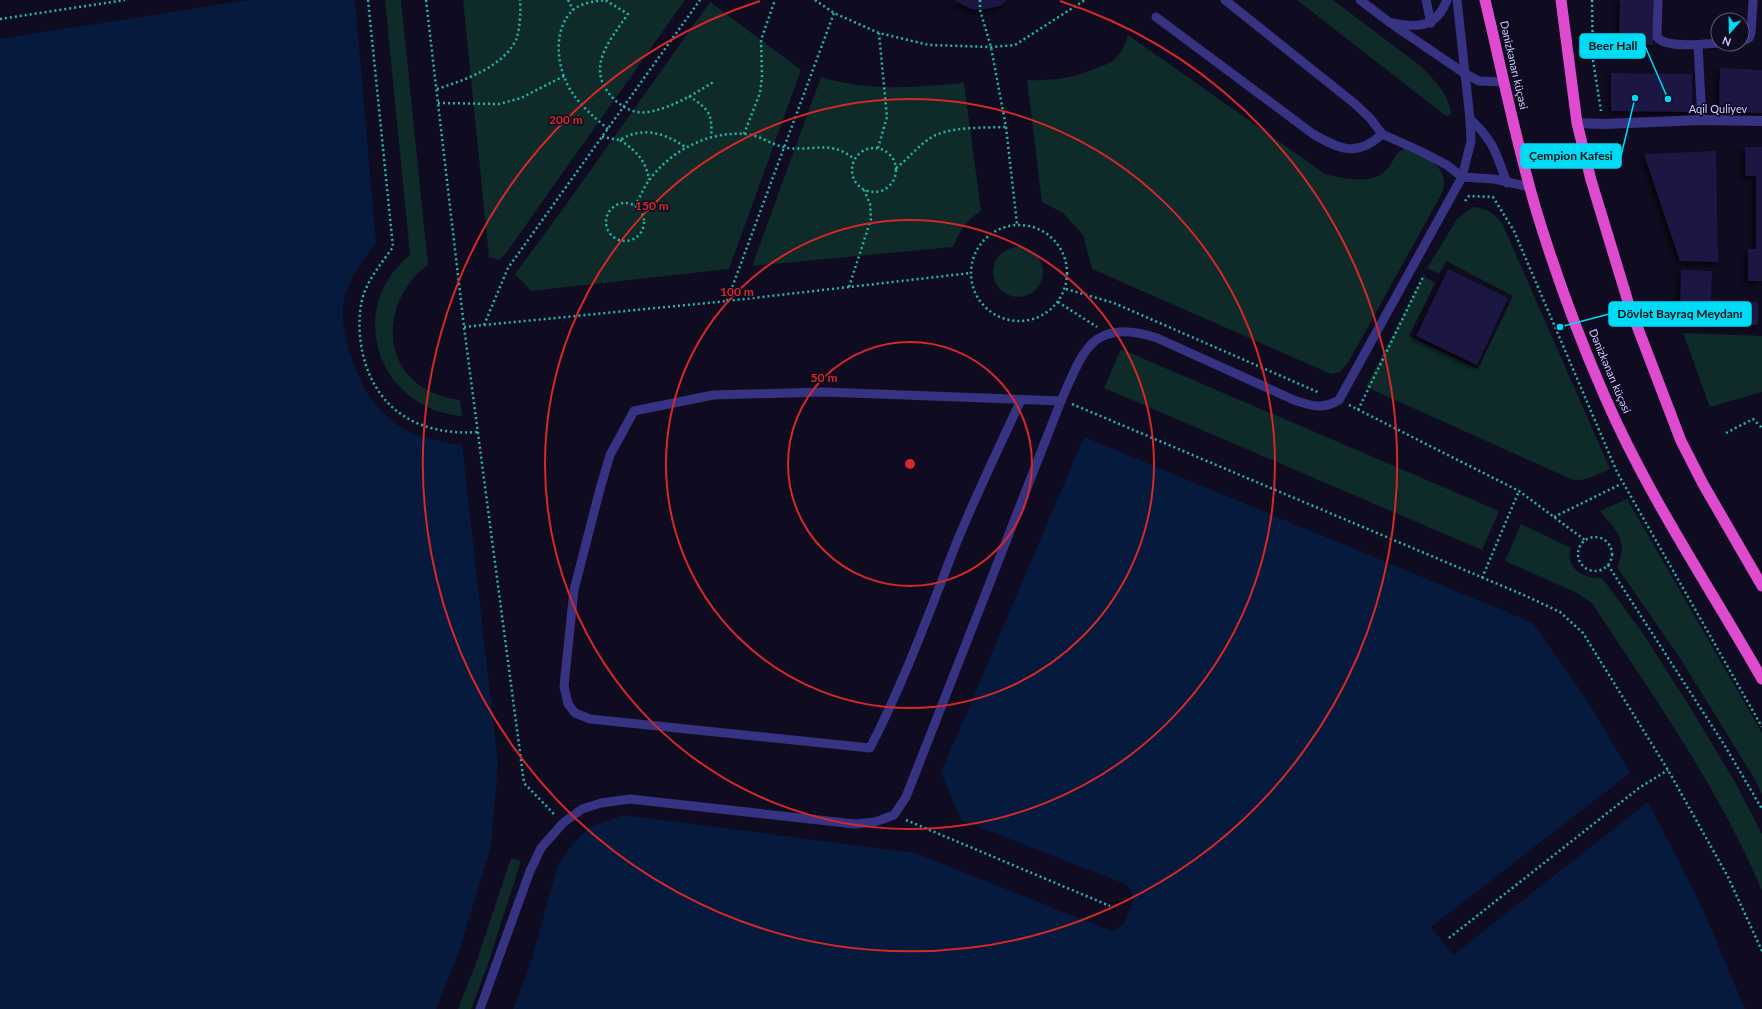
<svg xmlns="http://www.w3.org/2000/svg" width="1762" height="1009" font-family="Lato,sans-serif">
<defs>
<filter id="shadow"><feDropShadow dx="-3.5" dy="3.5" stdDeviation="2" flood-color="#0009"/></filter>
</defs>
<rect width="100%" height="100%" fill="#0f0b20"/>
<g fill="#0e2a29">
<path d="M385,0H401L428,265C397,286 381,334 403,368C416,388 438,397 460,400L462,416C379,410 343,309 410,255Z"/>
<path d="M463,0H685L506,253L499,260L489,257Z"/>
<path d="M1297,0H1333L1418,64C1431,76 1451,96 1451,115L1446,116Z"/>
<path d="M710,2L801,70L729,269L531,291L515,274L568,202Z"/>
<path d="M1128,35L1325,174C1347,179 1377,187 1391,164C1395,157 1396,152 1404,149C1426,157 1449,165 1443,191L1348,363L1340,372L1331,374L1092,269L1083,235L1063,213L1042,202L1027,80C1053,81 1075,78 1099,67C1104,65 1111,63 1115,59C1122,52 1125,44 1128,35Z"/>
<path d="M821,77C868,92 916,87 964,83L981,211C967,219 959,232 953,247L752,266Z"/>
<path d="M1473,207C1486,208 1494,213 1502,223L1610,469C1598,474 1584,483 1571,479L1366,387L1423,276L1435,283L1409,336L1478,369L1513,296L1446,261L1439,274L1427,268L1457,219Z"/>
<circle cx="1018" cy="272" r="25"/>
<path d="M1683,333L1762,336V392L1710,407Z"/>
<path d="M1121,349L1499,511L1482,550L1104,388Z"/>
<path d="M1627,499L1762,733V794L1754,778L1680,658L1617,567C1629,539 1617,532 1600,511Z"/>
<path d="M1521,524L1571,548C1564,568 1584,579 1602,578L1642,632L1690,707L1735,782L1762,834V891C1719,788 1653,696 1592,603L1575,592L1505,561Z"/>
<path d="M511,858L521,861L487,967L471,1009H458L476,963Z"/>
</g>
<g fill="#061a3e">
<path d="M0,0H355L376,243C362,261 347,281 343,305C340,331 356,379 372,400C378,408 388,418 396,424C416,438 439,441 462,445L498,764L491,846L460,949L436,1009H0Z"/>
<path d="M1084,437L1533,623L1587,700L1648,802L1701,905L1745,1009H513L529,968L558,865L572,845L589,827L624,815L915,853L1112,931L1124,925L1134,899L1128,885L961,820L941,773Z"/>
</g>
<g fill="#0f0b20">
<path d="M0,0H248L0,39Z"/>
<path d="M1630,773L1648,802L1453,955L1431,927Z"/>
</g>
<g fill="#1f1642" filter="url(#shadow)">
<path d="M954,0H1007L1000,6L980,10L971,9Z"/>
<path d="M1620,0H1653V45L1619,44Z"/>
<path d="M1720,68L1762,70V113L1719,112Z"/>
<path d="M1611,73L1692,74V112L1611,111Z"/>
<path d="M1745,147H1762V281H1748V249H1756V176H1745Z"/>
<path d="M1716,151L1718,262L1680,261L1644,154Z"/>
<path d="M1448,269L1508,298L1477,365L1416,336Z"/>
<path d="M1681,270L1712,271L1711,300L1758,302V325L1680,323Z"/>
</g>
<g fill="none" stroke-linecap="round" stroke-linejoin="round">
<g stroke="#26b7af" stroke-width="2.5" stroke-dasharray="2 3" stroke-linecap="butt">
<path d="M368,0L393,247C381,264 367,280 362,300C358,318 359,337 363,355C377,412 421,436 478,432"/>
<path d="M426,0L464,327L524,783L554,814"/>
<path d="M568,0L573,10"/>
<path d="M815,0L834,13L879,33L929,45L991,47L1015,45L1085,0"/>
<path d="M980,0V10L991,47L1006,127L1017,224"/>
<path d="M1592,0L1593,60L1601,111"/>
<path d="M0,19L125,0"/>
<path d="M437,89C464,80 502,68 516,40C520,29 521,11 520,0"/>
<path d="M689,96C708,109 713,113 711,137"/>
<path d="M438,103L499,104L521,98L564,76"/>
<path d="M608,129C595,118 583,108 573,94C557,71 551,31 573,10C581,3 595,1 605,0L628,14C607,44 583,71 617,102C626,109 636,114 648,112C672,108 694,94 715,81"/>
<path d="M744,134L760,93L762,77L761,40L775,0"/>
<path d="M602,137L620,140C642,126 665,133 685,147"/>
<path d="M620,140C636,151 646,160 649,180"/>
<circle cx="874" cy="170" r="22"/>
<path d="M878,148L887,117L879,33"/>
<path d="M896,168C908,159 917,147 929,139C946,126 986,128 1006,127"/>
<path d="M1465,201L1469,196L1493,197L1514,231L1617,472L1762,727"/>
<circle cx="625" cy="222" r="19"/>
<path d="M635,206C640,197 644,187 650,179C671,151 708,131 745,134C760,135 773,146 788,148C813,151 832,140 854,159"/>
<circle cx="1019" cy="273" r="48"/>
<path d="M849,287L871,219L870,204L864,190"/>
<path d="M1066,289L1114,303L1320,393"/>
<path d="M727,301L834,13"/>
<path d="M1058,302L1097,327"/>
<path d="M484,325L508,268L700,0"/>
<path d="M464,327L727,301L971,273"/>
<path d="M1072,404L1526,596L1560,612L1583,633L1668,770L1728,877L1762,951"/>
<path d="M1349,405L1519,491L1585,540"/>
<path d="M1358,410L1424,275"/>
<path d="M1726,433L1753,419L1762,428"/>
<path d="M1554,517L1621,484"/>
<circle cx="1595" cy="554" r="17"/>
<path d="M1608,565L1725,746L1762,809"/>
<path d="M1482,578L1519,491"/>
<path d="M906,820L1110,906"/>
<path d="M1449,938L1639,788L1668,770"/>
</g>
<g stroke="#363382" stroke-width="9">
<path d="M1225,0L1354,103L1370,118L1382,134L1420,151L1447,165L1462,177L1494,179L1530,187"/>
<path d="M1360,0L1389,22L1464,73L1479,81L1504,82"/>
<path d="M1426,0L1431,23"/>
<path d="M1457,0L1470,119C1494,141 1496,153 1507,183"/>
<path d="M1658,0L1657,37C1666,49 1704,44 1718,43"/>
<path d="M1156,17L1313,134C1339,149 1357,158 1382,134"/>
<path d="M1392,23C1418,28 1436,28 1447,0"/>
<path d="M1742,41L1749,38L1751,33L1753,0"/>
<path d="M1698,45L1702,120"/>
<path d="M1021,400C999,447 976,495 956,544C929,613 904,682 870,748L590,719L575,713L568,704L564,686L574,590L600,489L610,455L634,411L713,395L824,392L1061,401C1084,349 1092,318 1157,338L1294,400C1312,406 1322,410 1339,400L1462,177L1471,141L1470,119"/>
<path d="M480,1009L530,871L541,848L563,823L582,809L601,803L630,799L855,824L875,822L894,815L906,797L1061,401"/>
</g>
<path stroke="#363382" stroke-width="10" d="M1577,123L1604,124L1702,120L1762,121"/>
<g stroke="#df4bce" stroke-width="11">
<path d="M1485,0C1502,71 1516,143 1537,213C1556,275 1579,338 1605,397C1648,496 1709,586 1762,679"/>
<path d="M1561,0L1577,123L1591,180L1629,305L1681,441L1703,484L1762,586"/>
</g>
</g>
<g fill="none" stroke="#d62828" stroke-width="2">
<circle cx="910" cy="464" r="122"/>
<circle cx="910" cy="464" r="244"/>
<circle cx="910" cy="464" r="365"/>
<path d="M1060 1A487 487 0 1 1 760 1"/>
</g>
<g text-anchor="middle" stroke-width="3" stroke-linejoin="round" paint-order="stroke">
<g font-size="11" fill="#d0caff" stroke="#0f0b20">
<text transform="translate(1514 65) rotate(77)" y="4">Dənizkənarı küçəsi</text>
<text x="1718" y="113">Aqil Quliyev</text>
<text transform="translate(1610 371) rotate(67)" y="4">Dənizkənarı küçəsi</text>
</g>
</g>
<circle cx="910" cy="464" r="6" fill="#d62828" stroke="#0f0b20" stroke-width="2"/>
<g font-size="12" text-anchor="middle" font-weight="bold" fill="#d62828" stroke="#0f0b20" stroke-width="3" stroke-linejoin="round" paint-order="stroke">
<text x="566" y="124">200 m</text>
<text x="652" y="210">150 m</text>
<text x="737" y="296">100 m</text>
<text x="824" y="382">50 m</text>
</g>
<path fill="none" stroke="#00dbf5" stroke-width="1.5" d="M1668 99L1645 46M1635 98L1621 156M1560 327L1609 314"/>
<g fill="#00dbf5" stroke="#0f0b20" stroke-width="1.5">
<circle cx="1668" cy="99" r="4"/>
<circle cx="1635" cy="98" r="4"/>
<circle cx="1560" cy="327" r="4"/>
</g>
<g fill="#00dbf5" stroke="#00dbf5" stroke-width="1.5">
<rect x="1580" y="34" width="65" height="24" rx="4"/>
<rect x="1521" y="144" width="100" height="24" rx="4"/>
<rect x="1609" y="302" width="142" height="24" rx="4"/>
</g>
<g font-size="12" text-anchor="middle" font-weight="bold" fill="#111">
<text x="1613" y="50">Beer Hall</text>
<text x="1571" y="160">Çempion Kafesi</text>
<text x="1680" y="318">Dövlət Bayraq Meydanı</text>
</g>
<g transform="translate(1730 32) rotate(200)"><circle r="19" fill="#0f0b20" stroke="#5c5779"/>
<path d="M0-3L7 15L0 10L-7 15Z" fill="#00dbf5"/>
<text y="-6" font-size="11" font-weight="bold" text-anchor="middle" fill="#d0caff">N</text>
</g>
</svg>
